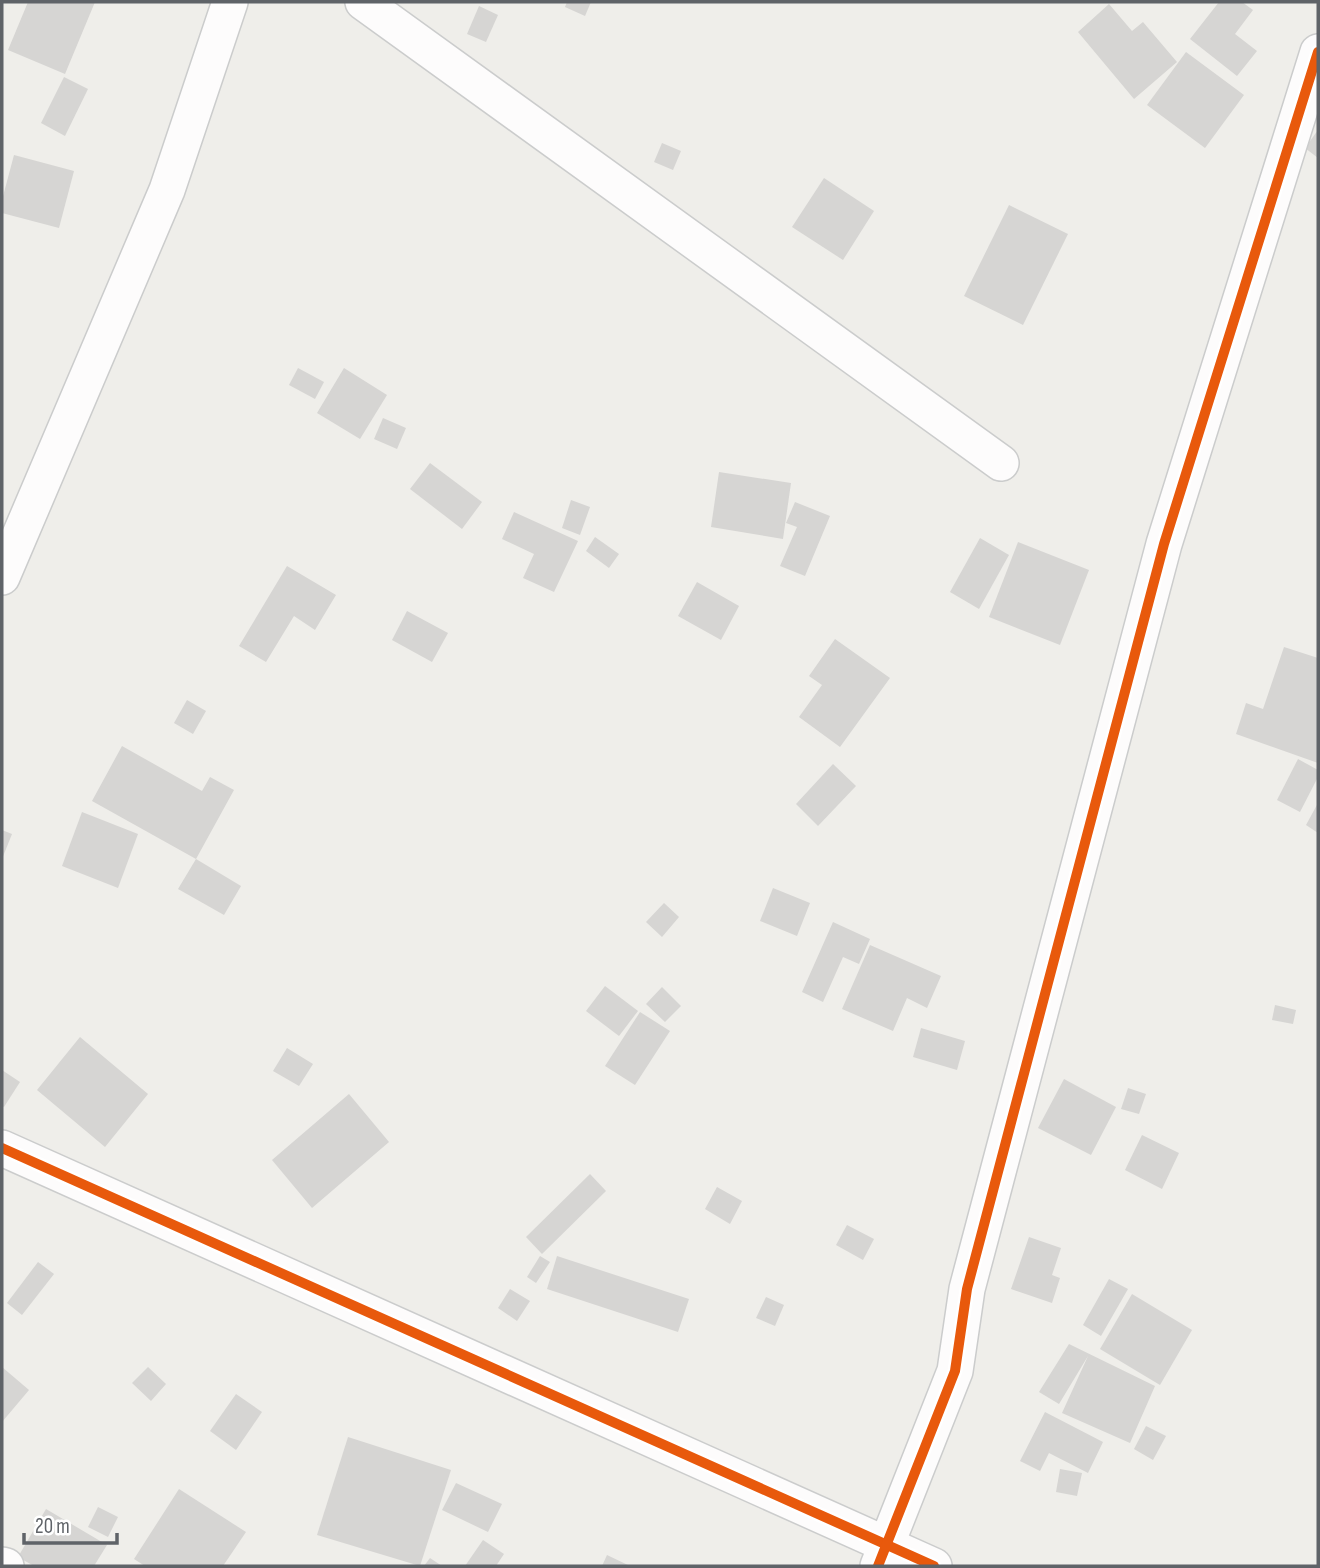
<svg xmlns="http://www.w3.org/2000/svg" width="1320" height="1568" font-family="'Sofia Sans Condensed',sans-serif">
<rect width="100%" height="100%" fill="#efeeea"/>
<g fill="#d6d5d3">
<path d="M28,2H95L65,74L8,50Z"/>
<path d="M567,2H591L585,16L565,7Z"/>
<path d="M1219,2H1242L1253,10L1235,34L1257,51L1237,76L1190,39Z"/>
<path d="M1109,4L1132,31L1143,22L1177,62L1134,99L1078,32Z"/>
<path d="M479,6L498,15L486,42L467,34Z"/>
<path d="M1186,52L1244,95L1205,148L1147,105Z"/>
<path d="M64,77L88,89L65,136L41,123Z"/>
<path d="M1318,130V158L1305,148Z"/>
<path d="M662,143L681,151L673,170L654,162Z"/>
<path d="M14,155L74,171L59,228L2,213V200Z"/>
<path d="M824,178L874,211L843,260L792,227Z"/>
<path d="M1009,205L1068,234L1023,325L964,296Z"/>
<path d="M298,368L324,382L315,399L289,385Z"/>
<path d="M344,368L387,395L360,439L317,413Z"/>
<path d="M383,418L406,428L397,449L374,439Z"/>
<path d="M430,463L482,502L462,529L410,489Z"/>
<path d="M719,472L791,483L783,539L711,527Z"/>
<path d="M571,500L590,507L580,535L562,528Z"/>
<path d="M795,502L830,516L805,576L780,566L797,527L786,523Z"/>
<path d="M514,512L578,541L554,592L523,578L534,554L502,539Z"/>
<path d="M595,537L619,554L609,568L586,551Z"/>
<path d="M980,538L1009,555L979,609L950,592Z"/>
<path d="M1018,542L1089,570L1060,645L989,617Z"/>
<path d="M287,566L336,595L315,630L294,616L266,662L239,646Z"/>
<path d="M697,582L739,606L721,640L678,616Z"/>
<path d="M407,611L448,633L432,662L392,640Z"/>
<path d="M835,639L890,678L840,747L799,717L822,685L809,676Z"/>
<path d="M1284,647L1318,658V763L1236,734L1246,703L1263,709Z"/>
<path d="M187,700L206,711L193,734L174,723Z"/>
<path d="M122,746L202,791L210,777L234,790L196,859L92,801Z"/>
<path d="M1298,759L1318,770V777L1300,812L1277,800Z"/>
<path d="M833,764L856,786L818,826L796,804Z"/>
<path d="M1318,803V833L1306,825Z"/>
<path d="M82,812L138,834L118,888L62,866Z"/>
<path d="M2,830L12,834L2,859Z"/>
<path d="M196,859L241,886L224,915L178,889Z"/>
<path d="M773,888L810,903L797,936L760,921Z"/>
<path d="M664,903L679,917L662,937L646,922Z"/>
<path d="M833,922L870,939L859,964L843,957L823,1002L802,992Z"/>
<path d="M870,945L941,976L927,1008L907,998L893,1031L842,1009Z"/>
<path d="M605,986L638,1011L619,1036L586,1011Z"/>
<path d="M662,987L681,1006L665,1022L646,1004Z"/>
<path d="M1275,1005L1296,1010L1293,1024L1272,1020Z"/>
<path d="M640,1012L670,1031L635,1085L605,1066Z"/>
<path d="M921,1028L965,1041L957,1070L913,1057Z"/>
<path d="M80,1037L148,1094L105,1147L37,1090Z"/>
<path d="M287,1048L313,1064L299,1086L273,1071Z"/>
<path d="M2,1070L20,1082L4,1107L2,1106Z"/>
<path d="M1064,1079L1116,1107L1091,1155L1038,1128Z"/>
<path d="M1128,1088L1146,1094L1139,1114L1121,1109Z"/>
<path d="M349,1094L389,1142L312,1208L272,1160Z"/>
<path d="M1142,1135L1179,1153L1162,1189L1125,1170Z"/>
<path d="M590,1174L606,1191L542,1254L526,1237Z"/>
<path d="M717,1187L742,1201L730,1224L705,1209Z"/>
<path d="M847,1225L874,1239L863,1260L836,1245Z"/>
<path d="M1029,1237L1061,1248L1052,1275L1060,1278L1052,1303L1011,1289Z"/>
<path d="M540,1256L550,1262L536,1283L527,1277Z"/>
<path d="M557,1256L689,1299L678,1332L547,1289Z"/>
<path d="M38,1262L54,1274L22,1315L7,1303Z"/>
<path d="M1109,1279L1128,1289L1101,1336L1083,1325Z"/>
<path d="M510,1289L530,1301L517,1321L498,1308Z"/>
<path d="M1132,1294L1192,1330L1160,1385L1100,1349Z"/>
<path d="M766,1297L784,1305L775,1326L756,1318Z"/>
<path d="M1069,1344L1155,1386L1130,1443L1062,1413L1088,1356L1059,1404L1039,1392Z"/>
<path d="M2,1367L29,1390L2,1422Z"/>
<path d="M148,1367L166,1384L151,1401L132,1383Z"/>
<path d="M236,1394L262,1412L236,1450L210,1431Z"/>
<path d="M1045,1412L1103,1442L1088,1473L1049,1453L1040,1471L1020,1461Z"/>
<path d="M1146,1426L1166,1436L1153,1460L1134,1449Z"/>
<path d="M348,1437L451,1470L420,1566L317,1535Z"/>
<path d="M1060,1469L1082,1473L1077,1496L1056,1492Z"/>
<path d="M456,1483L502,1504L488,1532L442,1510Z"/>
<path d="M179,1489L246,1532L223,1566H145L134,1559Z"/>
<path d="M98,1507L118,1517L108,1537L88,1527Z"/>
<path d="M46,1509L107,1545L94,1566H34L18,1557Z"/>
<path d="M483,1540L504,1554L496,1566H465Z"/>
<path d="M607,1555L630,1566H602Z"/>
<path d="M430,1558L442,1566H424Z"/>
</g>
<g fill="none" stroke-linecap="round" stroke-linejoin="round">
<defs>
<g id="minor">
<path d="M363,2L1001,463"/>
<path d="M2,577L167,190L230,2"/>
<path d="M2,1148L934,1566"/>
<path d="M2,1565L6,1566"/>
<path d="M878,1566L955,1371L967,1289L1164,544L1318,52"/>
</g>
</defs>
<use href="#minor" stroke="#cbcccc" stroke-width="38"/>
<use href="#minor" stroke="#fdfcfc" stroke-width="35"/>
<defs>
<g id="cycleway">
<path d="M2,1148L934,1566"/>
<path d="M878,1566L955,1371L967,1289L1164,544L1318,52"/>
</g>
</defs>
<use href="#cycleway" stroke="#fff" stroke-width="15"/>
<use href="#cycleway" stroke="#e8590c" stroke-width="10"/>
</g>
<rect width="1320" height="1568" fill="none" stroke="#5f6368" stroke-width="7"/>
<path d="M24 1533v10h93v-10" fill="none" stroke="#5f6368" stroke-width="3.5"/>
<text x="35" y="1533" font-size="21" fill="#5f6368" stroke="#ffffff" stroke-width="5" paint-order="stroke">20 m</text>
</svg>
